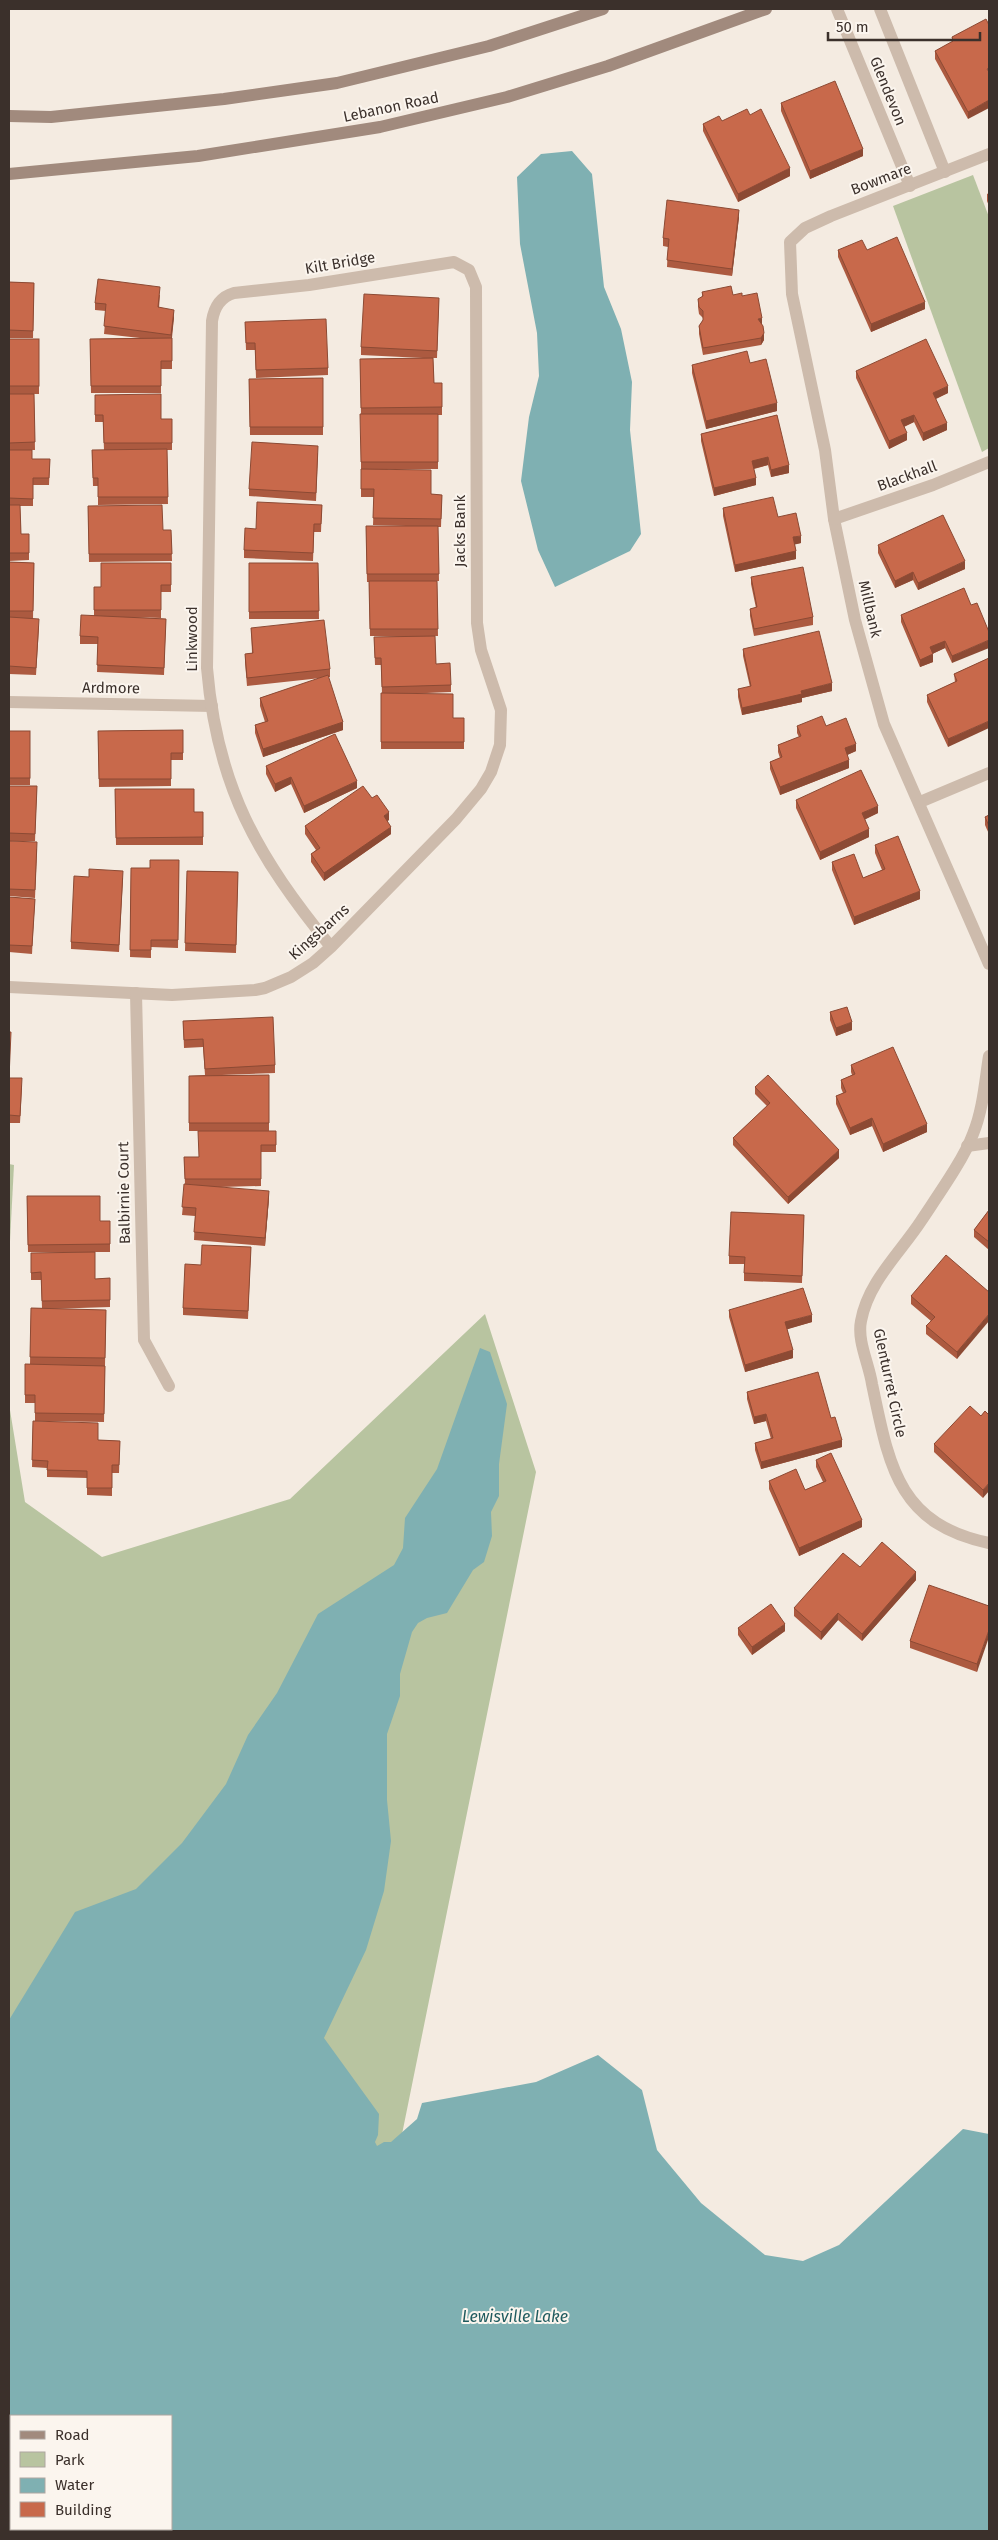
<svg xmlns="http://www.w3.org/2000/svg" width="998" height="2540" font-family="'Fira Sans',sans-serif">
<rect width="100%" height="100%" fill="#f4ebe1"/>
<g fill="#b8c4a0">
<path d="M973,175L989,217V448L982,452L893,206Z"/>
<path d="M9,1164L14,1165L9,1260Z"/>
<path d="M485,1314L536,1472L347,2406L171,2416H11V2529L9,2531V1404L25,1502L102,1557L290,1499Z"/>
</g>
<g fill="#7fb0b2" fill-rule="evenodd">
<path d="M572,151L592,174L604,287L621,329L632,382L630,430L641,534L630,551L555,587L538,550L521,481L529,417L539,376L537,333L520,244L517,177L541,154Z"/>
<path d="M480,1348L490,1352L507,1404L499,1464V1496L491,1512L492,1536L484,1562L473,1570L447,1613L427,1618L418,1623L412,1632L400,1674V1696L387,1734V1800L391,1841L384,1891L366,1950L324,2038L379,2114L378,2135L375,2142L377,2146L384,2142H391L417,2119L422,2103L536,2082L598,2055L642,2090L657,2150L701,2203L765,2255L803,2261L839,2245L963,2129L989,2134V2531H9V2020L75,1912L136,1889L182,1843L226,1784L248,1735L277,1693L318,1614L394,1565L403,1548L405,1518L437,1469ZM11,2416H171V2529H11Z"/>
</g>
<g fill="none" stroke-linecap="round" stroke-linejoin="round">
<g stroke="#cdbbac" stroke-width="12">
<path d="M837,9L910,186"/>
<path d="M880,9L945,172"/>
<path d="M989,154L831,216L805,228L790,242L792,294L825,450L834,519L855,620L884,724L989,964"/>
<path d="M834,519L933,485L989,462"/>
<path d="M9,702L212,706"/>
<path d="M920,802L989,773"/>
<path d="M9,987L172,995L255,990L265,988L291,977L313,963L331,947L456,819L481,789L491,772L500,745L501,710L481,650L477,623L476,287L469,270L454,262L309,285L234,293C220,297 214,308 212,321L207,668C217,787 257,856 331,947"/>
<path d="M136,993L144,1340L169,1386"/>
<path d="M989,1056C985,1081 983,1110 973,1134C964,1159 936,1198 921,1221C900,1253 868,1282 861,1321C857,1341 869,1364 872,1384C889,1464 897,1524 989,1543"/>
<path d="M967,1146L989,1143"/>
</g>
<g stroke="#a18a7d" stroke-width="12">
<path d="M9,116L51,117L224,99L337,83L489,46L603,9"/>
<path d="M9,174L198,156L380,127L507,97L608,66L766,9"/>
</g>
</g>
<g fill="#ac5a40">
<path d="M989,25L968,119L935,59V51L952,42V37Z"/>
<path d="M781,103L863,156L810,179L781,111Z"/>
<path d="M750,115L790,176L738,202L703,131V124L722,121Z"/>
<path d="M989,193V206L987,201V194Z"/>
<path d="M739,217L732,276L667,267L668,247L663,246V238Z"/>
<path d="M838,250H867L925,309L871,332L838,257Z"/>
<path d="M9,282L34,283L33,338H9Z"/>
<path d="M702,292L742,296L762,324L764,340L761,345L703,355L699,334V326L703,320V318L699,314L698,307V299L702,297Z"/>
<path d="M160,295L159,308L174,317L172,338V369H161V393H91L90,339L140,338L104,334L106,311L95,310V303Z"/>
<path d="M439,298L437,358H433L434,383H442V415H438V469H387L431,494L442,495L441,527H438L439,581H437L438,636H435L436,664L451,685V692L403,694L453,718L464,742V749H381V693H382L381,665H375L374,637L405,636H370L369,582H367L366,526H406L373,525L374,497H361V414L360,359L423,358L361,355V347Z"/>
<path d="M245,322L328,368V375L256,378L255,350H246Z"/>
<path d="M9,339H39V394H34L35,450H18L32,459H50L49,485H33V506H20L21,534H29V560L9,561Z"/>
<path d="M750,363L777,411L706,429L692,373V365Z"/>
<path d="M856,371L948,393L936,399L947,430L923,441L914,422L904,427L907,440L889,449L856,378Z"/>
<path d="M323,378V435H250L249,379Z"/>
<path d="M95,395L161,419H172V450H167L168,504L98,505V486H93L92,450H104L103,422H95Z"/>
<path d="M777,415L789,473L771,477L768,465L754,469L756,485L714,496L701,441V434Z"/>
<path d="M318,453L316,501L249,496V489Z"/>
<path d="M322,505L321,532H314L313,561L244,558V550L256,529Z"/>
<path d="M88,506L163,530H171L172,561L89,562Z"/>
<path d="M723,508L778,517L801,543L795,544L796,559L735,572L723,516Z"/>
<path d="M878,545L965,569L918,590L913,580L895,588L878,553Z"/>
<path d="M9,562L34,563L33,619L39,627L36,675L9,674Z"/>
<path d="M171,563V592H161V618L133,617L166,619L164,675L97,672L98,644H80V636L94,616V587H101Z"/>
<path d="M249,563H318L319,619H249Z"/>
<path d="M751,577L813,617V625L754,636L750,616V609L756,608L751,584Z"/>
<path d="M971,605L952,663L945,648L932,654L933,662L920,667L901,622V615Z"/>
<path d="M251,628L330,669V677H328L343,730L263,757L255,733V725L265,722L260,706V698L321,678L247,686L245,662V654L252,653Z"/>
<path d="M743,649L832,691L802,698V702L742,715L738,697V689L750,687L743,656Z"/>
<path d="M989,658L948,747L927,702V695L955,682L954,674Z"/>
<path d="M797,726H826L856,751L847,755L849,768L780,795L770,769V762L780,758L778,752V745L799,737L797,733Z"/>
<path d="M183,730V760H171V786L99,787L98,731Z"/>
<rect x="9" y="731" width="21" height="54"/>
<path d="M266,766L357,788L304,813L291,784L275,792L266,774Z"/>
<path d="M9,786H37L35,841H9Z"/>
<path d="M115,789L194,812H203V845H116Z"/>
<path d="M372,798L389,820L387,821L391,834L324,881L311,862V854L316,850L305,834V826Z"/>
<path d="M796,800L878,813L865,819L869,837L820,860L796,808Z"/>
<path d="M989,815V834L985,825V817Z"/>
<path d="M9,841L37,849L35,898L9,896Z"/>
<path d="M875,845L920,899L854,925L832,870V862L863,878L882,870L875,853Z"/>
<path d="M179,860L178,948L151,947V958L130,957L131,868H150Z"/>
<path d="M187,871L238,872L236,953L185,951Z"/>
<path d="M89,877L123,878L119,952L71,949V942Z"/>
<path d="M9,897L35,899L32,954L9,952Z"/>
<path d="M830,1012L852,1030L836,1036L830,1020Z"/>
<path d="M183,1021L275,1065V1073L222,1075H269V1131H189V1076L205,1075L203,1047L184,1048Z"/>
<path d="M9,1032L10,1078L22,1086L20,1123H9Z"/>
<path d="M851,1065L927,1132L883,1152L872,1126L850,1135L836,1104V1096L843,1093L841,1088V1080L852,1075L851,1072Z"/>
<path d="M755,1087L839,1158L788,1204L733,1145V1138L767,1106L755,1094Z"/>
<path d="M276,1131V1152H261V1186L220,1187L269,1198L265,1246L194,1240L195,1216L182,1215L185,1184L184,1157H199Z"/>
<path d="M27,1196L100,1221H110V1252H95V1279L110,1278V1307L49,1309L106,1310L104,1422L35,1421V1403H25V1364H30L31,1308H42L41,1280H31V1253L88,1252H28Z"/>
<path d="M989,1210V1250L974,1237V1230Z"/>
<path d="M804,1215L802,1283L744,1281V1264H729V1256Z"/>
<path d="M251,1247L248,1319L183,1315V1308L201,1265Z"/>
<path d="M989,1292L957,1359L926,1334V1326L931,1321L911,1304V1296Z"/>
<path d="M729,1310L812,1322L787,1329L793,1358L745,1372L729,1317Z"/>
<path d="M747,1392L831,1418L842,1447L761,1469L755,1450V1443L771,1439L766,1421L754,1424L747,1399Z"/>
<path d="M985,1411L983,1498L934,1452V1444L981,1416Z"/>
<path d="M33,1421L98,1440L120,1441L119,1473H112V1496L87,1495V1478L47,1477V1468L32,1467Z"/>
<path d="M816,1460L862,1527L799,1556L769,1489V1481L805,1490L823,1482L816,1467Z"/>
<path d="M860,1567L916,1580L862,1641L838,1620L821,1640L794,1616V1608Z"/>
<path d="M989,1606L977,1672L910,1648V1641Z"/>
<path d="M738,1628L785,1631L752,1655L738,1635Z"/>
</g>
<g fill="#8c4a34">
<path d="M989,100V108L968,119V112Z"/>
<path d="M863,149V156L810,179V171Z"/>
<path d="M790,168V176L738,202V194Z"/>
<path d="M739,210V217L732,276V269Z"/>
<path d="M925,302V309L871,332V324Z"/>
<path d="M174,310V317L171,342V335Z"/>
<path d="M762,318V326L758,319Z"/>
<path d="M764,333V340L761,345V338Z"/>
<path d="M948,386V393L933,400V393Z"/>
<path d="M777,403V411L706,429V421Z"/>
<path d="M914,415V422L901,428V420Z"/>
<path d="M947,423V430L923,441V433Z"/>
<path d="M907,433V440L889,449V441Z"/>
<path d="M768,457V465L752,469V461Z"/>
<path d="M789,465V473L771,477V470Z"/>
<path d="M756,478V485L714,496V488Z"/>
<path d="M801,536V543L793,545V537Z"/>
<path d="M796,551V559L735,572V565Z"/>
<path d="M965,561V569L918,590V583Z"/>
<path d="M913,572V580L895,588V581Z"/>
<path d="M989,640V648L952,663V656Z"/>
<path d="M945,641V648L930,655V647Z"/>
<path d="M933,654V662L920,667V660Z"/>
<path d="M832,683V691L802,698V702L742,715V708L801,691Z"/>
<path d="M989,721V728L948,747V739Z"/>
<path d="M343,722V730L263,757V749Z"/>
<path d="M856,744V751L845,756V748Z"/>
<path d="M849,760V768L780,795V787Z"/>
<path d="M291,777V784L275,792V784Z"/>
<path d="M357,781V788L304,813V806Z"/>
<path d="M878,806V813L862,821V813Z"/>
<path d="M389,812V820L384,823V816Z"/>
<path d="M391,827V834L324,881V873Z"/>
<path d="M869,829V837L820,860V852Z"/>
<path d="M920,891V899L854,925V917Z"/>
<path d="M852,1022V1030L836,1036V1028Z"/>
<path d="M872,1118V1126L850,1135V1128Z"/>
<path d="M927,1124V1132L883,1152V1144Z"/>
<path d="M839,1150V1158L788,1204V1197Z"/>
<path d="M269,1191V1198L265,1246V1238Z"/>
<path d="M989,1314V1321L957,1359V1352Z"/>
<path d="M812,1315V1322L785,1330V1322Z"/>
<path d="M793,1350V1358L745,1372V1365Z"/>
<path d="M766,1414V1421L754,1424V1417Z"/>
<path d="M842,1440V1447L761,1469V1462Z"/>
<path d="M989,1483V1491L983,1498V1490Z"/>
<path d="M862,1520V1527L799,1556V1548Z"/>
<path d="M916,1572V1580L862,1641V1634Z"/>
<path d="M838,1613V1620L821,1640V1632Z"/>
<path d="M785,1624V1631L752,1655V1647Z"/>
<path d="M989,1630V1637L977,1672V1664Z"/>
</g>
<g fill="#c8694b" stroke="#8c4a34">
<path d="M986,19L989,25V68L987,69L989,72V100L968,112L935,51L953,41L952,37Z"/>
<path d="M835,81L863,149L810,171L781,103Z"/>
<path d="M747,109L750,115L761,109L790,168L738,194L703,124L719,116L722,121Z"/>
<path d="M667,200L739,210L732,269L667,260L669,239L663,238Z"/>
<path d="M897,237L925,302L871,324L838,250L862,240L867,250Z"/>
<path d="M98,279L160,287L158,307L174,310L171,335L104,326L106,304L95,303Z"/>
<path d="M9,282L34,283L33,331L9,330Z"/>
<path d="M731,286L733,295L742,293V296L757,293L762,318L758,319L763,326L764,333L761,338L703,348L699,326L703,320V311L699,307L698,299L703,296L702,292Z"/>
<path d="M364,294L439,298L437,351L361,347Z"/>
<path d="M326,319L328,368L256,370L255,343H246L245,322Z"/>
<path d="M172,338V361H161V386H91L90,339Z"/>
<rect x="9" y="339" width="30" height="47"/>
<path d="M926,339L948,386L933,393L947,423L923,433L914,415L901,420L907,433L889,441L856,371Z"/>
<path d="M747,351L750,363L766,359L777,403L706,421L692,365Z"/>
<path d="M433,358L434,383H442V407L361,408L360,359Z"/>
<path d="M323,378V427H250L249,379Z"/>
<path d="M9,394H34L35,442L9,443Z"/>
<path d="M161,394V419H172V443H104L103,415H95V395Z"/>
<path d="M360,414H438V462H361Z"/>
<path d="M777,415L789,465L771,470L768,457L752,461L756,478L714,488L701,434Z"/>
<path d="M252,442L318,446L316,493L249,489Z"/>
<path d="M167,449L168,497H98V478H93L92,450Z"/>
<path d="M9,450H32V459H50L49,478H33V499L9,498Z"/>
<path d="M361,469L431,470V494L442,495L441,519L373,518L374,489H361Z"/>
<path d="M773,497L778,517L796,513L801,536L793,537L796,551L735,565L723,508Z"/>
<path d="M257,502L322,505L321,524H314L313,553L244,550L245,528L256,529Z"/>
<path d="M9,505H20L21,534H29V553H9Z"/>
<path d="M162,505L163,530H171L172,554H89L88,506Z"/>
<path d="M943,515L965,561L918,583L913,572L895,581L878,545Z"/>
<path d="M366,526H438L439,574H367Z"/>
<path d="M9,562L34,563L33,611H9Z"/>
<path d="M101,563H171V585H161V610H94V587H101Z"/>
<path d="M249,563H318L319,611L249,612Z"/>
<path d="M803,567L813,617L754,629L750,609L757,607L751,577Z"/>
<path d="M369,581H437L438,629H370Z"/>
<path d="M964,588L971,605L977,603L989,632V640L952,656L945,641L930,647L933,654L920,660L901,615Z"/>
<path d="M81,615L166,619L164,668L97,665L98,637L80,636Z"/>
<path d="M9,617L39,619L36,668L9,666Z"/>
<path d="M324,620L330,669L247,678L245,654L253,653L251,628Z"/>
<path d="M819,631L832,683L801,691L802,694L742,708L738,689L751,686L743,649Z"/>
<path d="M435,636L436,664L450,663L451,685L382,687L381,658H375L374,637Z"/>
<path d="M989,658V721L948,739L927,695L957,681L954,674Z"/>
<path d="M328,675L343,722L263,749L255,725L268,721L260,698Z"/>
<path d="M381,693L453,694V718H464V742H381Z"/>
<path d="M822,716L826,726L846,718L856,744L845,748L849,760L780,787L770,762L782,757L778,745L801,736L797,726Z"/>
<path d="M183,730V753H171V779H99L98,731Z"/>
<rect x="9" y="731" width="21" height="47"/>
<path d="M335,734L357,781L304,806L291,777L275,784L266,766Z"/>
<path d="M861,770L878,806L862,813L869,829L820,852L796,800Z"/>
<path d="M9,786H37L35,834L9,833Z"/>
<path d="M363,786L372,798L377,795L389,812L384,816L391,827L324,873L311,854L320,848L305,826Z"/>
<path d="M115,789H194V812H203V837L116,838Z"/>
<path d="M989,815V826L985,817Z"/>
<path d="M898,836L920,891L854,917L832,862L854,854L863,878L885,869L875,845Z"/>
<path d="M9,841L37,842L35,890L9,889Z"/>
<path d="M150,860H179L178,940H151V950H130L131,868H150Z"/>
<path d="M89,869L123,871L119,945L71,942L74,876L89,877Z"/>
<path d="M187,871L238,872L236,945L185,943Z"/>
<path d="M9,897L35,899L32,946L9,945Z"/>
<path d="M847,1007L852,1022L836,1028L830,1012Z"/>
<path d="M273,1017L275,1065L205,1069L203,1039L184,1040L183,1021Z"/>
<path d="M9,1032H11L9,1078H22L20,1116L9,1115Z"/>
<path d="M893,1047L927,1124L883,1144L872,1118L850,1128L836,1096L846,1092L841,1080L855,1074L851,1065Z"/>
<path d="M269,1075V1123H189V1076Z"/>
<path d="M768,1075L839,1150L788,1197L733,1138L770,1103L755,1087Z"/>
<path d="M198,1131H276V1145H261V1179H185L184,1157H199Z"/>
<path d="M184,1184L269,1191L265,1238L194,1232L196,1208L182,1207Z"/>
<path d="M27,1196H100V1221H110V1244L28,1245Z"/>
<path d="M989,1210V1242L974,1230Z"/>
<path d="M731,1212L804,1215L802,1276L744,1273L745,1257L729,1256Z"/>
<path d="M202,1245L251,1247L248,1311L183,1308L185,1264L201,1265Z"/>
<path d="M95,1252V1279L110,1278V1300L42,1301L41,1272L31,1273V1253Z"/>
<path d="M946,1255L989,1292V1314L957,1352L926,1326L935,1317L911,1296Z"/>
<path d="M803,1288L812,1315L785,1322L793,1350L745,1365L729,1310Z"/>
<path d="M31,1308L106,1310L105,1358L30,1357Z"/>
<path d="M25,1364L105,1366L104,1414L35,1413V1395H25Z"/>
<path d="M818,1372L831,1418L835,1417L842,1440L761,1462L755,1443L773,1438L766,1414L754,1417L747,1392Z"/>
<path d="M970,1406L981,1416L985,1411L989,1415V1483L983,1490L934,1444Z"/>
<path d="M33,1421L98,1423V1440L120,1441L119,1465H112V1488H87V1471L47,1470L48,1461L32,1460Z"/>
<path d="M831,1453L862,1520L799,1548L769,1481L796,1469L805,1490L826,1481L816,1460Z"/>
<path d="M882,1542L916,1572L862,1634L838,1613L821,1632L794,1608L843,1553L860,1567Z"/>
<path d="M929,1585L989,1606V1630L977,1664L910,1641Z"/>
<path d="M771,1604L785,1624L752,1647L738,1628Z"/>
</g>
<g text-anchor="middle" stroke-width="4" stroke-linejoin="round" paint-order="stroke">
<g font-size="15" fill="#3b302b" stroke="#fbf5ee">
<text transform="translate(888 91) rotate(68)" y="5">Glendevon</text>
<text transform="translate(391 107) rotate(-12)" y="5">Lebanon Road</text>
<text transform="translate(881 179) rotate(-21)" y="5">Bowmare</text>
<text transform="translate(340 263) rotate(-10)" y="5">Kilt Bridge</text>
<text transform="translate(907 476) rotate(-20)" y="5">Blackhall</text>
<text transform="translate(460 531) rotate(-90)" y="5">Jacks Bank</text>
<text transform="translate(870 609) rotate(77)" y="5">Millbank</text>
<text transform="translate(192 639) rotate(-90)" y="5">Linkwood</text>
<text transform="translate(111 688) rotate(1)" y="5">Ardmore</text>
<text transform="translate(319 932) rotate(-42)" y="5">Kingsbarns</text>
<text transform="translate(124 1193) rotate(-91)" y="5">Balbirnie Court</text>
<text transform="translate(890 1383) rotate(78)" y="5">Glenturret Circle</text>
</g>
<g font-size="16" font-style="italic" fill="#1f5a5e" stroke="#fbf5ee">
<text x="515" y="2322">Lewisville Lake</text>
</g>
</g>
<rect width="998" height="2540" fill="none" stroke="#3b302b" stroke-width="20"/>
<rect x="10" y="2415" width="162" height="115" fill="#fbf5ee" stroke="#aea6a0"/>
<rect x="20" y="2431" width="25" height="8" fill="#a18a7d" stroke="#aea6a0"/>
<text x="55" y="2440" font-size="15" fill="#3b302b">Road</text>
<rect x="20" y="2452" width="25" height="15" fill="#b8c4a0" stroke="#aea6a0"/>
<text x="55" y="2465" font-size="15" fill="#3b302b">Park</text>
<rect x="20" y="2478" width="25" height="15" fill="#7fb0b2" stroke="#aea6a0"/>
<text x="55" y="2490" font-size="15" fill="#3b302b">Water</text>
<rect x="20" y="2502" width="25" height="15" fill="#c8694b" stroke="#aea6a0"/>
<text x="55" y="2515" font-size="15" fill="#3b302b">Building</text>
<path d="M828 32v8h152v-8" fill="none" stroke="#3b302b" stroke-width="2.5"/>
<text x="836" y="32" font-size="15" fill="#3b302b" stroke="#fbf5ee" stroke-width="4" paint-order="stroke">50 m</text>
</svg>
